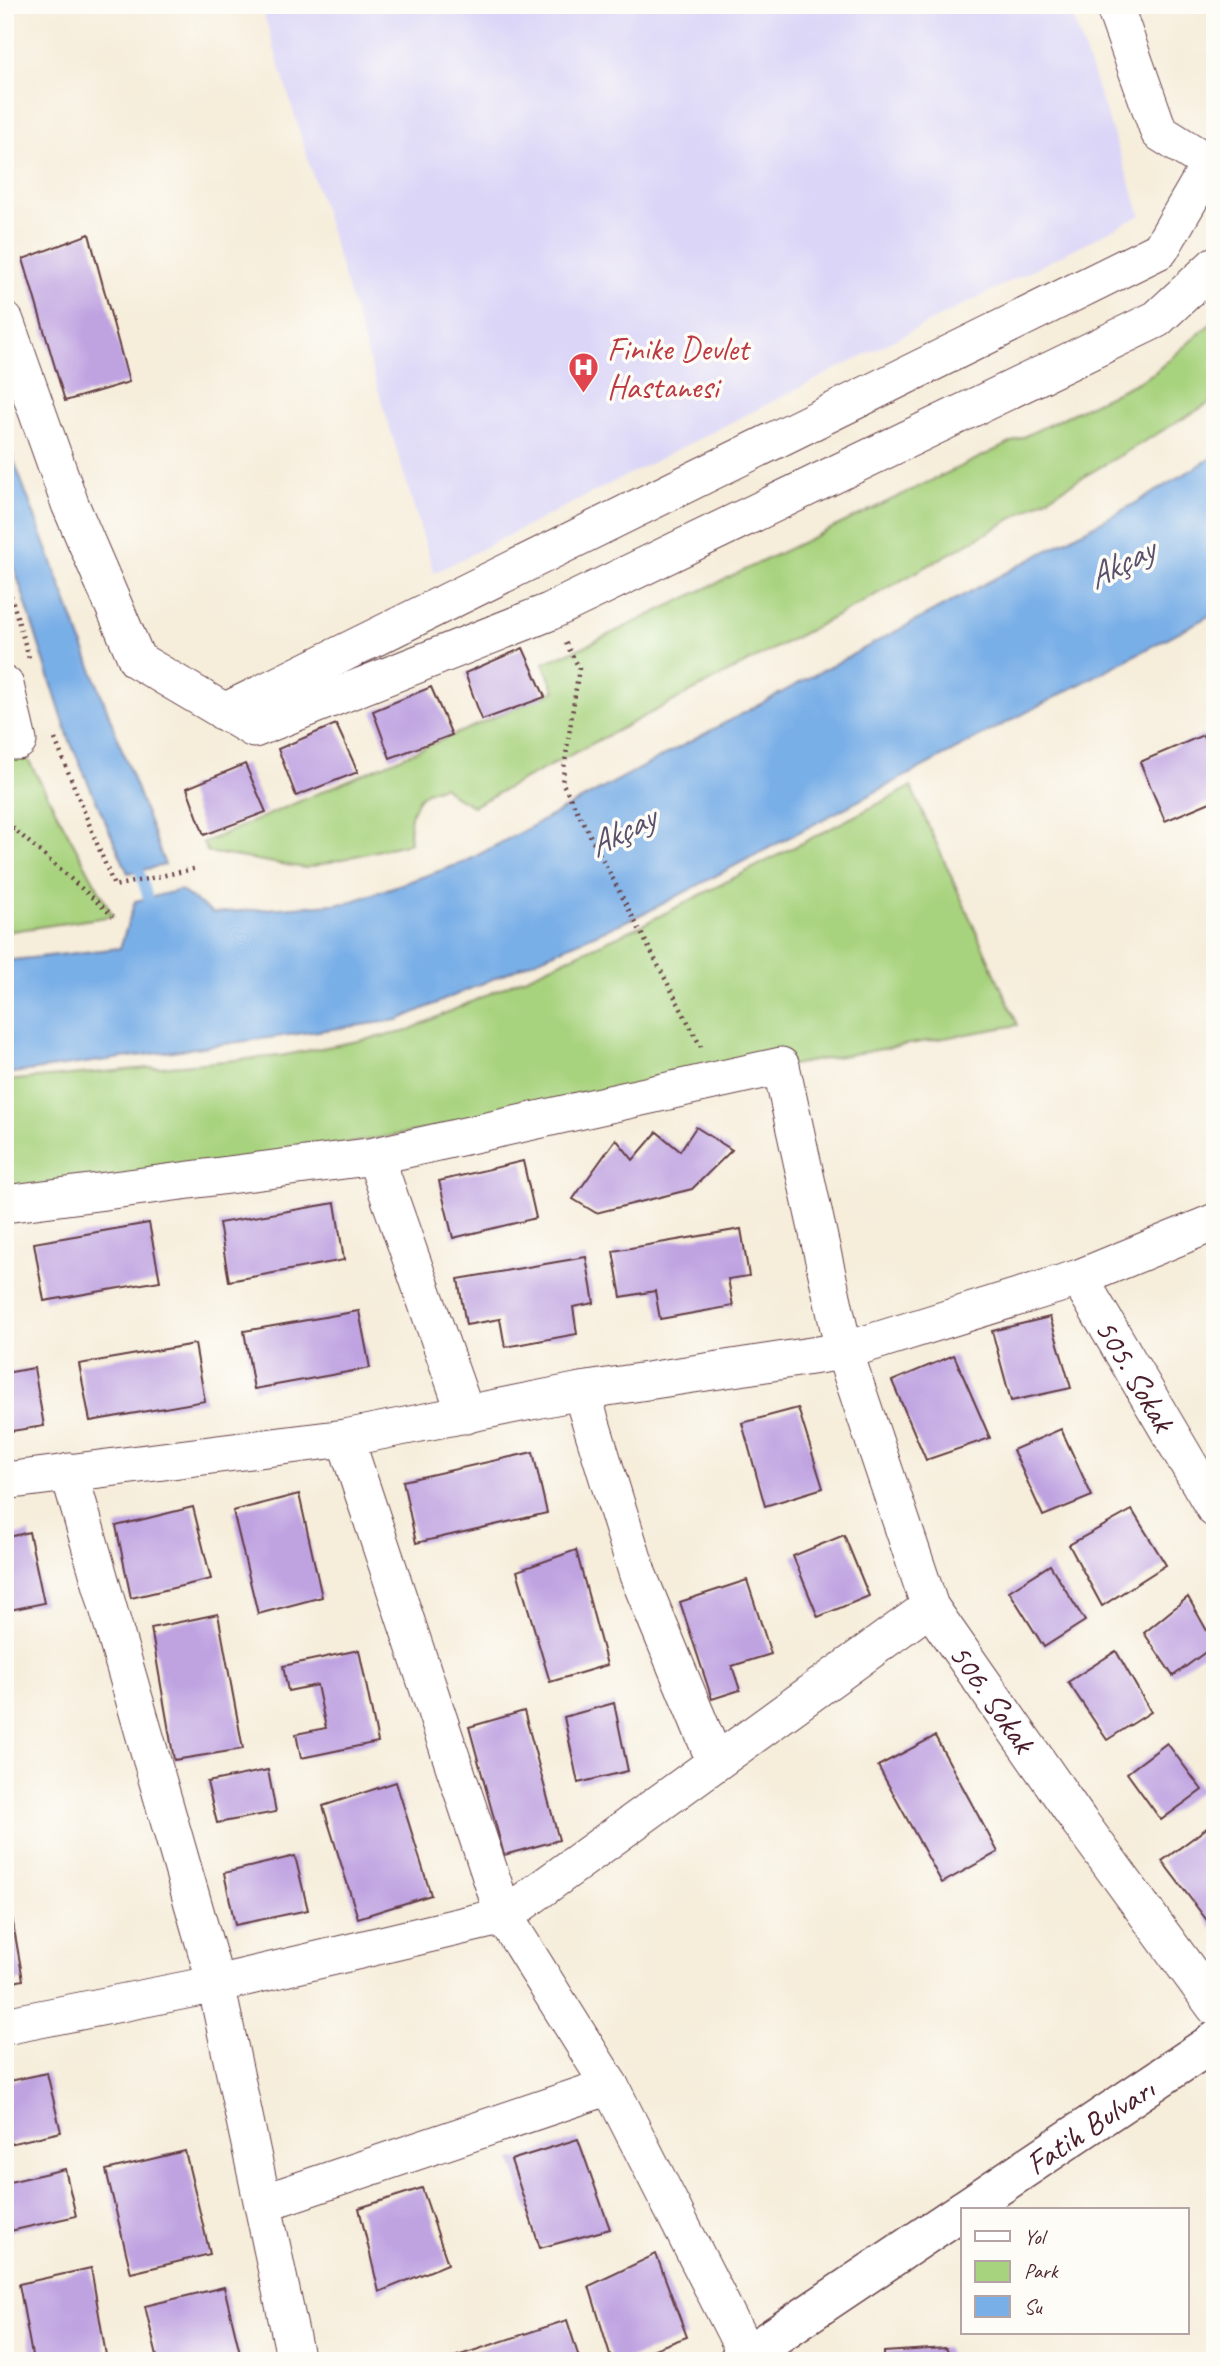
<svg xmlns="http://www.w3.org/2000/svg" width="1220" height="2366" font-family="Caveat,sans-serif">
<rect width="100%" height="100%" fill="#fdfcf7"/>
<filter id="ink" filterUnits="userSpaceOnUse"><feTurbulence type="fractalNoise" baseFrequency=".0143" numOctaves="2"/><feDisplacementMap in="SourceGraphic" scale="14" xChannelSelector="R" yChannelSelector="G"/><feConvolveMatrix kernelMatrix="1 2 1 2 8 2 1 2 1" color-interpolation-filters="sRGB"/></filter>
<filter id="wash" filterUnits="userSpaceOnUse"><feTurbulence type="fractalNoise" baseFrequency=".00686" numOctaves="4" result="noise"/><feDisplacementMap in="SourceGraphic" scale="28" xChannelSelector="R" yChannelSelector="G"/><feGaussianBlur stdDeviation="1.57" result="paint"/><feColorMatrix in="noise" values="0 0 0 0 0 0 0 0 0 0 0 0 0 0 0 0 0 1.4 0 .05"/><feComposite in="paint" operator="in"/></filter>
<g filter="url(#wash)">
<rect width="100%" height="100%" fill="#f6edda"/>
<path fill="#dbd6f7" d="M261,5H1069L1141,215L434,573Z"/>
<g fill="#a8d37e" stroke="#797954" stroke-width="2">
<path d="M1215,320V400L1001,525L848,610L473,806L454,796L443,786C437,789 430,790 425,793C410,804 408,827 410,843L305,868L208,852L203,843L555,691L543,663L583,647L1140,381L1155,372Z"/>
<path d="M18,741L113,916L5,932V742Z"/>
<path d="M911,787L1018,1025L5,1204V1081L280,1056L404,1032L638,927Z"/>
</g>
<g fill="#79afe7" stroke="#626789" stroke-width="2">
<path d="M5,435L13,458L165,865L128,873L69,739L5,538Z"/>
<path d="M1215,456V613L649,911L398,1020L5,1074V961L120,948L135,901L180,890L213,913L347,903L465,862L1134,504Z"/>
</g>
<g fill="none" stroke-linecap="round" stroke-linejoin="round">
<path stroke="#79afe7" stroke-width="10" d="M135,858L152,910"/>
</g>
<g id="blocks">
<g fill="#bfa3e1">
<path d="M89,234L129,382L65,401L23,259Z"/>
<path d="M523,648L545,697L482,720L465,673Z"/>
<path d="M431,687L452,735L390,758L373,711Z"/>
<path d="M336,724L358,772L296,796L278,749Z"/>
<path d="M1203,735L1215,763V800L1165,821L1140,762Z"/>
<path d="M245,764L266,812L204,835L187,788Z"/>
<path d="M696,1127L732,1150L692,1189L596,1213L573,1199L616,1139L633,1160L657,1132L680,1151Z"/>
<path d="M523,1161L536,1218L453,1238L439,1181Z"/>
<path d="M335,1203L344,1260L229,1281L219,1223Z"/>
<path d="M149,1223L160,1281L44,1301L34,1243Z"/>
<path d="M741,1229L749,1276L728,1279L733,1306L660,1319L655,1291L621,1297L613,1251Z"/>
<path d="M586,1257L594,1303L573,1307L577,1334L505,1347L500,1319L466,1325L458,1279Z"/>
<path d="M359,1311L370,1368L254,1389L244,1331Z"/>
<path d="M1050,1317L1071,1388L1011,1401L992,1331Z"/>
<path d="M195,1344L205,1401L90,1421L79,1364Z"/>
<path d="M954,1355L990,1438L926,1460L892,1381Z"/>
<path d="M34,1368L44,1426L5,1432V1373Z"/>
<path d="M798,1408L823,1488L765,1506L742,1423Z"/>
<path d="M1061,1429L1092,1496L1043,1516L1013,1450Z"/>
<path d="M533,1452L547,1513L416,1543L403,1481Z"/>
<path d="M299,1494L322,1597L258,1614L233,1511Z"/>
<path d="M193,1507L211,1579L131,1598L116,1526Z"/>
<path d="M1132,1510L1166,1565L1102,1606L1069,1545Z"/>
<path d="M29,1532L44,1603L5,1611V1538Z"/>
<path d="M844,1535L869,1596L818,1617L793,1556Z"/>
<path d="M576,1550L607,1665L550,1682L517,1571Z"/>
<path d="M1050,1565L1085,1621L1044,1647L1009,1591Z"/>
<path d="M747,1580L771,1654L732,1666L740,1690L712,1699L680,1602Z"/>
<path d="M1188,1597L1215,1645L1173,1676L1144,1633Z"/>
<path d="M218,1614L243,1749L174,1760L151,1628Z"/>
<path d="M359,1650L378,1742L301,1758L296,1734L326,1728L317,1685L288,1691L283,1666Z"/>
<path d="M1116,1651L1151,1712L1107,1740L1068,1682Z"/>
<path d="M614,1703L628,1771L578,1783L564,1717Z"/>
<path d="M524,1711L559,1840L504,1855L469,1727Z"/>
<path d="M935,1736L998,1852L942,1883L878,1766Z"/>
<path d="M1167,1743L1202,1790L1161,1820L1127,1773Z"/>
<path d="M268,1770L276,1812L217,1823L207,1782Z"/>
<path d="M396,1782L431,1895L358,1918L323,1806Z"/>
<path d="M1215,1822V1931L1162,1861Z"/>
<path d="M295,1856L308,1910L235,1925L224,1873Z"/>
<path d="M10,1906L23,1980L5,1984V1907Z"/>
<path d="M47,2073L61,2132L5,2145V2082Z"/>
<path d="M578,2139L610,2229L540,2248L511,2160Z"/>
<path d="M185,2151L210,2254L131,2273L106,2170Z"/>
<path d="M65,2169L76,2216L6,2232L5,2183Z"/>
<path d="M422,2188L448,2264L379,2292L359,2208Z"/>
<path d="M656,2254L687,2337L622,2361H612L589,2286Z"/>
<path d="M91,2268L107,2361H33L19,2284Z"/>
<path d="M224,2287L242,2361H158L145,2306Z"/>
<path d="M567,2320L580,2361H445V2360Z"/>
<path d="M946,2348L952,2361H884V2352Z"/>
</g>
</g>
</g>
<g filter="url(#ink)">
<use href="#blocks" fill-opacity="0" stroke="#643e45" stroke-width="2"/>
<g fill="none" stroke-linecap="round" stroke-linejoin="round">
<defs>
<g id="minor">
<path d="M5,321L70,504L137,660L254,729L549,612L1157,319L1215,265"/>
<path d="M5,685L18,741H5"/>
<path d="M224,712L1160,250L1210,164L1159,132L1114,5"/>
<path d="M375,1156L466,1415"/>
<path id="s1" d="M5,1204L375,1156L781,1066L844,1351L930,1607L1079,1821L1215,2007"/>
<path id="s2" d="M1079,1278L1215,1509"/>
<path d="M581,1391L638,1575L715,1761"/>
<path d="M345,1438L504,1916L610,2086L750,2361"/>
<path d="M69,1472L216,1984L296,2361"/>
<path d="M5,1481L345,1438L581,1391L844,1351L1079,1278L1215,1222"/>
<path d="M5,2026L216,1984L504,1916L930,1607"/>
<path d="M263,2203L610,2086"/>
</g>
<g id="tertiary">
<path id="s3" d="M963,2210L1215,2041"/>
<path d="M738,2361L963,2210"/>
</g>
</defs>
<use href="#minor" stroke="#643e45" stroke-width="39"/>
<use href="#tertiary" stroke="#643e45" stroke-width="41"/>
<g stroke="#643e45" stroke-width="4.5" stroke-dasharray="2 5" stroke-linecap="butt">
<path d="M5,575L29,658"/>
<path d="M566,643L579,668L562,782L701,1047"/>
<path d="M55,739L114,886L198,868"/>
<path d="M5,815L14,829"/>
<path d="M5,831L14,829L113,916"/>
</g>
<use href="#minor" stroke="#fff" stroke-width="37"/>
<use href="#tertiary" stroke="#fff" stroke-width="38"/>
</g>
</g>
<defs>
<symbol id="hospital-pin" viewBox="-11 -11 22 30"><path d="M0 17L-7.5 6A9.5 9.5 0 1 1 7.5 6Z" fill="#e0444e" stroke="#fdfcf7"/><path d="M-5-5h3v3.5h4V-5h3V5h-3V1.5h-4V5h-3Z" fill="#fff"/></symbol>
</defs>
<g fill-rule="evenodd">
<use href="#hospital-pin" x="566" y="350" width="35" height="47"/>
</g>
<g text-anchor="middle" stroke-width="7" stroke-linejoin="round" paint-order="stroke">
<g font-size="33" fill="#be3a42" stroke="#fdfcf7" text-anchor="start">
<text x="607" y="360">Finike Devlet<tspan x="607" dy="38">Hastanesi</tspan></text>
</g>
<g font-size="33" fill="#4a1f2b" stroke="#fdfcf7">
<text dy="12" stroke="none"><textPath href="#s2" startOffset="112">505. Sokak</textPath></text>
<text dy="12" stroke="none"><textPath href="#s1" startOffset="1461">506. Sokak</textPath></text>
<text dy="12" stroke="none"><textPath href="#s3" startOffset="152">Fatih Bulvarı</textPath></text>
</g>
<g font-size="35" font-style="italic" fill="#5a516d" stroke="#fdfcf7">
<text transform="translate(1120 563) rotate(-28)" y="12">Akçay</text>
<text transform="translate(621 831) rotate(-28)" y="12">Akçay</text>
</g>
</g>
<rect width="1220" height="2366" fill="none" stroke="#fdfcf7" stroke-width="28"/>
<rect x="961" y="2208" width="228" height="126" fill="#fdfcf7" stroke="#b5a4a5" stroke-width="2"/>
<rect x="975" y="2231" width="35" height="10" fill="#ffffff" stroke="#b5a4a5" stroke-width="2"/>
<text x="1024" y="2244" font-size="21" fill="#4a1f2b">Yol</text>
<rect x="975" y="2261" width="35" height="21" fill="#a8d37e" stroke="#b5a4a5" stroke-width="2"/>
<text x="1024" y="2278" font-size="21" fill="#4a1f2b">Park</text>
<rect x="975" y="2296" width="35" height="21" fill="#79afe7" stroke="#b5a4a5" stroke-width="2"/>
<text x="1024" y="2314" font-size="21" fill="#4a1f2b">Su</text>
</svg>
